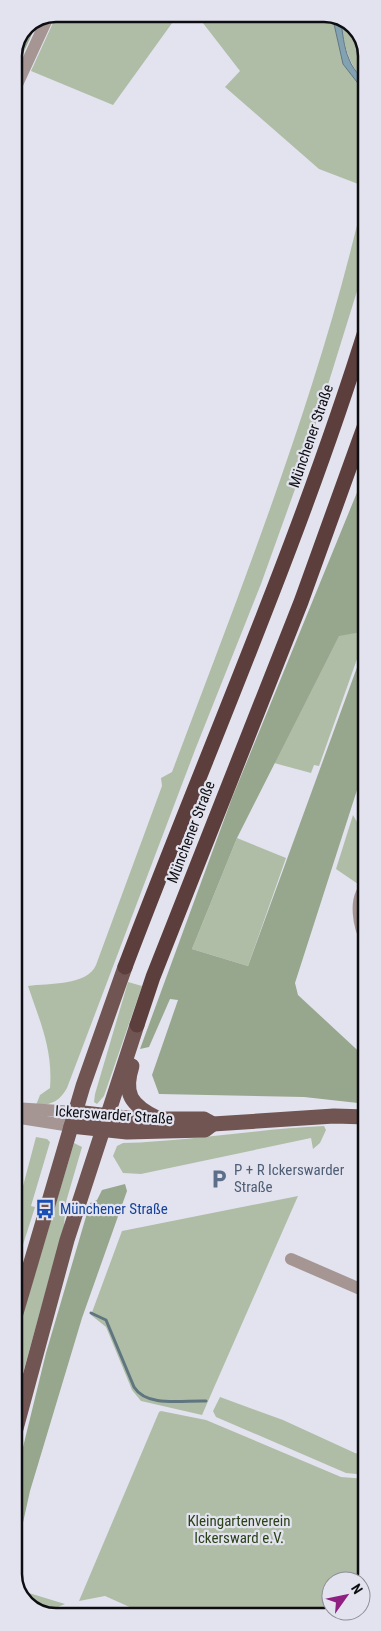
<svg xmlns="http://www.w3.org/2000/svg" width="381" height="1631" font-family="'Roboto Condensed',sans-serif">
<rect width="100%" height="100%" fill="#e3e3ef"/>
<g fill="#afbda6">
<path d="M57,14H168L175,19L113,105L31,71Z"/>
<path d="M196,14L332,15L343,64L367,95V259L299,478L261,584L195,750L67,1088C59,1102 51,1105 36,1105L40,1095L50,1088C53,1049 40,1022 28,986C49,983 87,986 96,965L162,786L161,778L172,772C244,580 321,388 366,187L319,169L225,87L240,71Z"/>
<path d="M341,19C371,34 366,56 367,85C349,66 343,44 341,19Z"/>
<path d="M367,631L319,766L314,765L311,773L274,763L339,635Z"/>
<path d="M353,815L367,839V874L358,884L336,869Z"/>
<path d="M237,838L286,858L248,966L192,949Z"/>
<path d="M128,982L142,986L104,1096L97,1104L94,1102L95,1094Z"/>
<path d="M324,1126L326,1130L320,1143L313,1149L311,1138L141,1174L123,1173L113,1156L117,1146L123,1143C191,1141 257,1129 324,1126Z"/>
<path d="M36,1137L47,1139L50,1142L31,1206L35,1207L14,1273V1220Z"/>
<path d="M74,1143L82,1147L66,1202L64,1226L14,1405V1344Z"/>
<path d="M298,1196L202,1415L141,1401L132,1390L106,1327L91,1315L122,1231Z"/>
<path d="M220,1397L283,1420L355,1453L367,1456V1475L346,1473L216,1417L213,1411Z"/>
<path d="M161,1411L206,1420L341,1477L367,1479V1575L361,1592V1581H331V1611H342L333,1616L152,1617L105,1596L79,1601L159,1412Z"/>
<path d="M19,1590L65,1604L44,1613L28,1606L29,1597L21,1596Z"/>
</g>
<g fill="#97a78d">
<path d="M38,21L14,73V56L26,26Z"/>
<path d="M367,468V631L339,636L237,838L192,949L248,966L367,640V759L295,983L298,995L367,1059V1104L304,1097L159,1094L152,1075L178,1000L170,999L149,1047L140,1049L232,798Z"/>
<path d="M125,1184L127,1191L82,1318L30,1491L15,1559L14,1484L46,1353L90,1203L97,1200L102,1190Z"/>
</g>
<path fill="#82a2b1" stroke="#5f7681" d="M332,15L341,19C342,31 344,48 349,59C354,73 367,80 367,95L343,64Z"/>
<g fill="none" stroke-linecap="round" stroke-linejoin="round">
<path stroke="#5f7681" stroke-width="3" d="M91,1313L106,1320L134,1387C147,1408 184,1400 206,1401"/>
<g stroke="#a59694" stroke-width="12">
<path d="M14,91L48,17"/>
<path d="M367,886C353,899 359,927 367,942"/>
<path d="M14,1108L75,1112"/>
<path d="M14,1117L71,1126"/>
<path d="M291,1259L367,1292"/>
</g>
<g stroke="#705553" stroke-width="15">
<path d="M132,1066C123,1094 131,1105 157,1118"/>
<path d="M75,1112L135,1119H204L213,1124L334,1116L367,1117"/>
<path d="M71,1126L127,1132L205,1130L213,1124"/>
<path d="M14,1320L83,1086L125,967"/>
<path d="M14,1436L67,1240L137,1025"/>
</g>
<g stroke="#5c3f3d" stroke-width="15">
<path d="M125,967C206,753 299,544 367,325"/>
<path d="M137,1025L153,977L301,602L367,419"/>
</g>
</g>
<defs>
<symbol id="parking-bare" viewBox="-9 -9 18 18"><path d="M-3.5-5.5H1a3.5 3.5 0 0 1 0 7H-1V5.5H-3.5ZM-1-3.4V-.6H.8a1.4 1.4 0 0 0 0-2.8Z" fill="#5c6f8a" stroke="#e3e3ef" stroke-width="2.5" paint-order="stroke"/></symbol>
<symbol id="bus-bare" viewBox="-9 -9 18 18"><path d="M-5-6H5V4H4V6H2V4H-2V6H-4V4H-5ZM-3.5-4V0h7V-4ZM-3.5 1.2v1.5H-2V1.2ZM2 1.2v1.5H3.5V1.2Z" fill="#1a4fb4" stroke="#e3e3ef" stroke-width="2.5" paint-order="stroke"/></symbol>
</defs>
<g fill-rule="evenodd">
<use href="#parking-bare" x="205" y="1165" width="28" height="28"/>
<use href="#bus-bare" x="31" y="1195" width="28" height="28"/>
</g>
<g text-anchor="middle" stroke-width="4.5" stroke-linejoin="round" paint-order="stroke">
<g font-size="15" fill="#0e0e12" stroke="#e3e3ef">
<text transform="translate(311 436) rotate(-71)" y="5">Münchener Straße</text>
<text transform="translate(191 832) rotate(-69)" y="5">Münchener Straße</text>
<text transform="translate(114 1115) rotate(4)" y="5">Ickerswarder Straße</text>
</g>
<g font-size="15" fill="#4e5e75" stroke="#e3e3ef" text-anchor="start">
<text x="234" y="1175">P + R Ickerswarder<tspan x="234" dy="17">Straße</tspan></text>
</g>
<g font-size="15" fill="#164399" stroke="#e3e3ef" text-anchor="start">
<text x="60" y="1214">Münchener Straße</text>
</g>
<g font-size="15" fill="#2a4218" stroke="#e3e3ef">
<text x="239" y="1526">Kleingartenverein<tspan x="239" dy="17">Ickersward e.V.</tspan></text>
</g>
</g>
<path d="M0 0H381V1631H0ZM56 22H324A34 34 0 0 1 358 56V1574A34 34 0 0 1 324 1608H56A34 34 0 0 1 22 1574V56A34 34 0 0 1 56 22Z" fill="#e3e3ef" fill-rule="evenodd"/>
<path fill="none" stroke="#0e0e12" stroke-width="2.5" d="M56 22H324A34 34 0 0 1 358 56V1574A34 34 0 0 1 324 1608H56A34 34 0 0 1 22 1574V56A34 34 0 0 1 56 22Z"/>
<g transform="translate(346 1596) rotate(57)"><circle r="24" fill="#e3e3ef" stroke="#8e8e97"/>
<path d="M0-4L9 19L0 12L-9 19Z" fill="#8f1f80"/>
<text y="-8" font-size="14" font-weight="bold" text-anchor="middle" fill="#0e0e12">N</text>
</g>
</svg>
